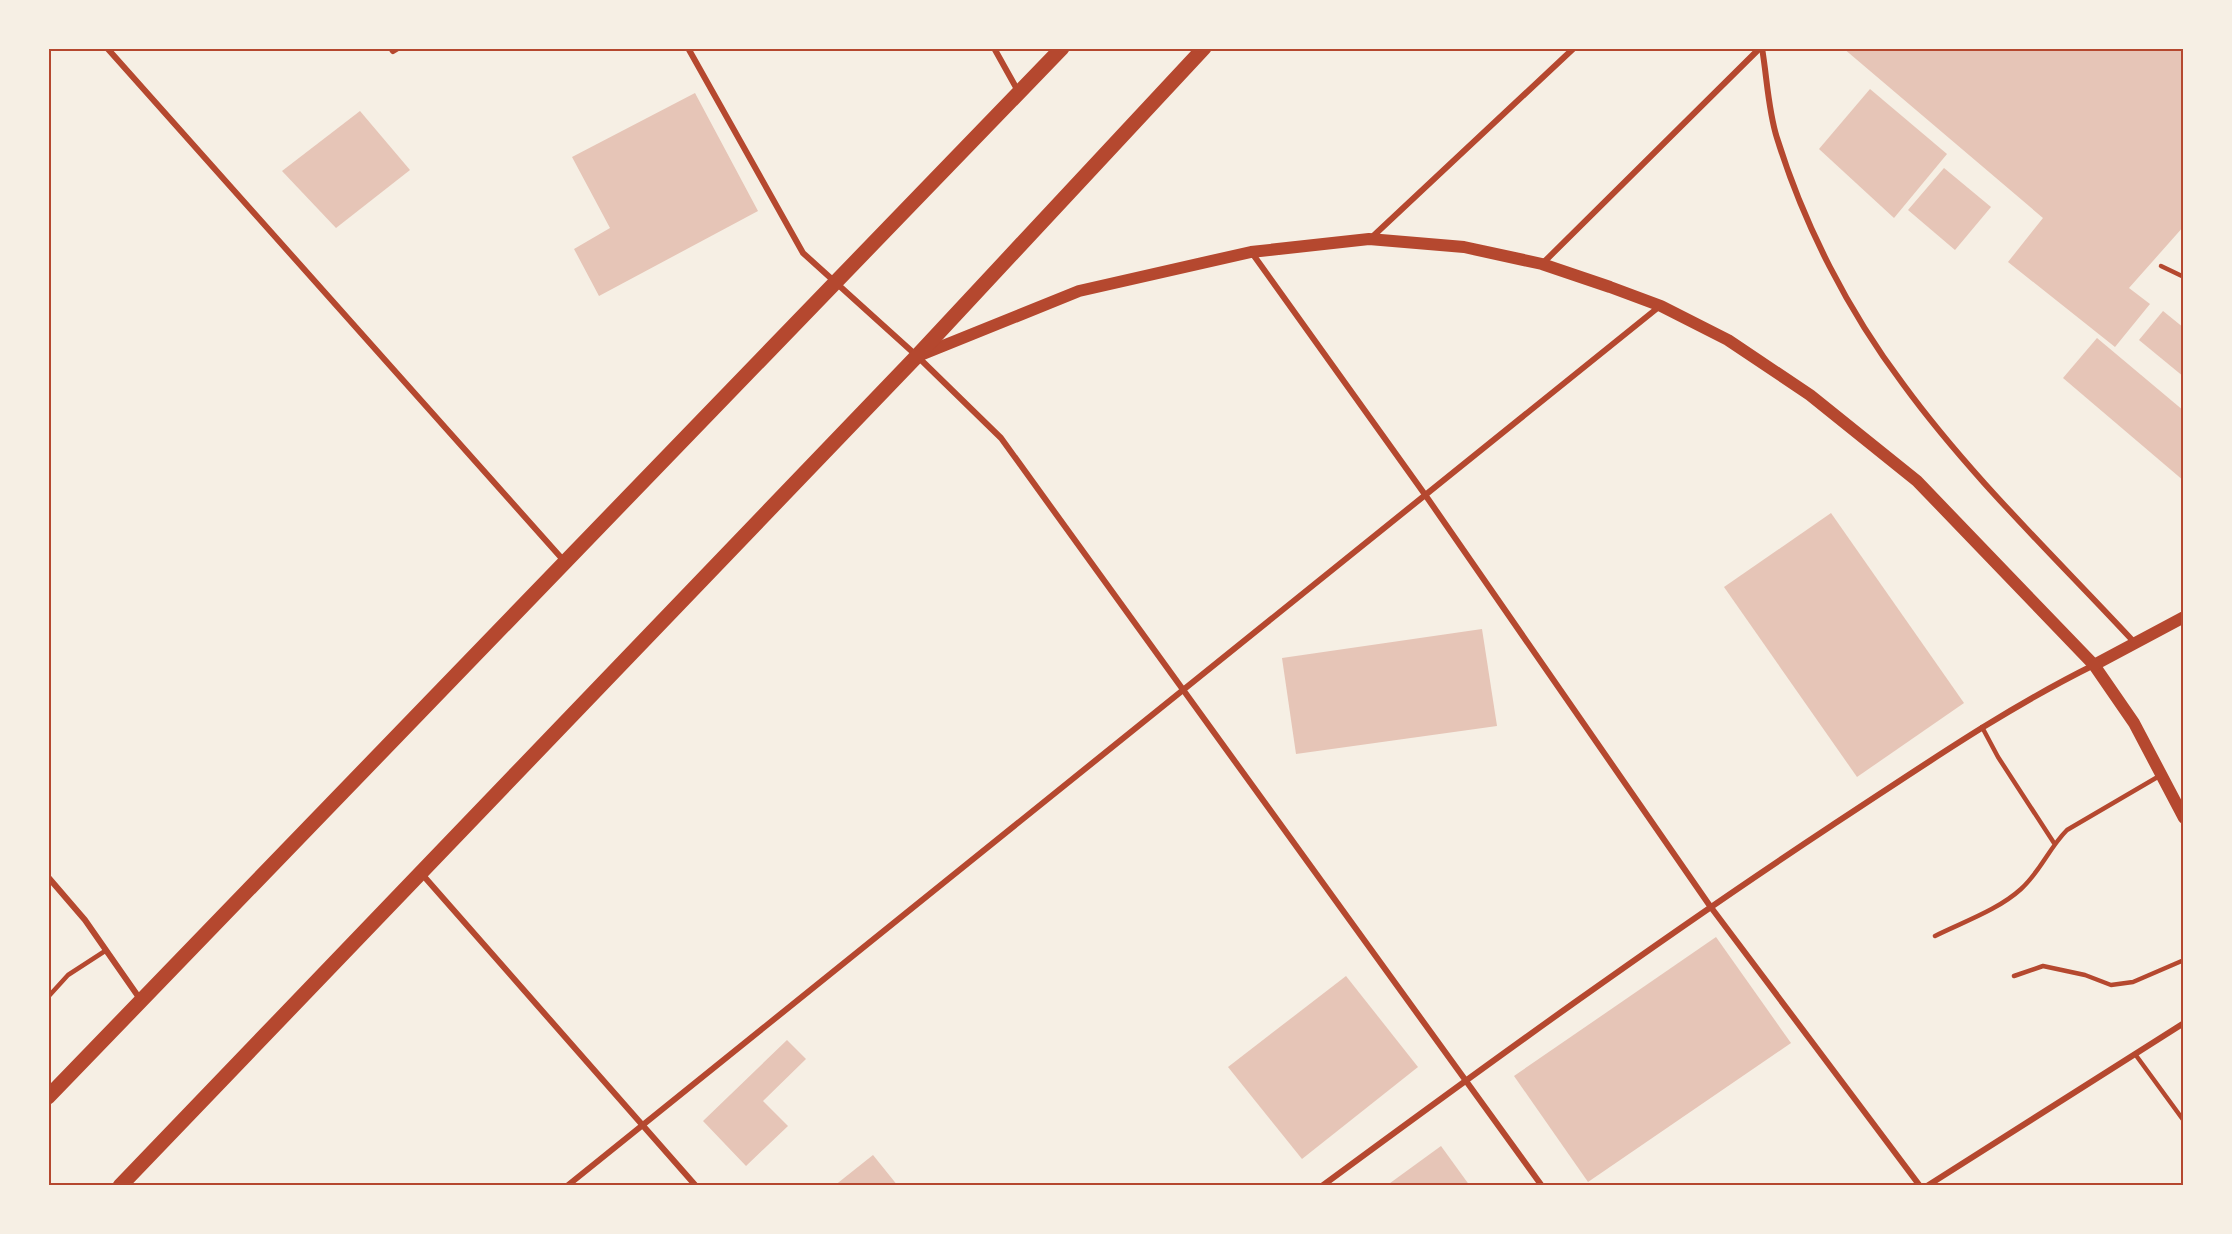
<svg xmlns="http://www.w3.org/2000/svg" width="2232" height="1234" font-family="Quicksand,sans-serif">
<rect width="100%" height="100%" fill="#f6efe4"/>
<g fill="#e6c5b7">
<path d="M1843,48H2184V226L2129,288L2150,304L2115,347L2008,262L2043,218Z"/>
<path d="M1870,89L1947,154L1894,218L1819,149Z"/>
<path d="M695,93L758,211L599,296L574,249L610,228L572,157Z"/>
<path d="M360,111L410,170L336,228L282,171Z"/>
<path d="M1944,168L1991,207L1955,250L1908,210Z"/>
<path d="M2163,311L2184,328V377L2139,340Z"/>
<path d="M2097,338L2184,411V481L2063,378Z"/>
<path d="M1831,513L1964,703L1857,777L1724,587Z"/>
<path d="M1482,629L1497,726L1296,754L1282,658Z"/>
<path d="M1716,937L1791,1043L1588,1182L1514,1076Z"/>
<path d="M1346,976L1418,1067L1302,1159L1228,1067Z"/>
<path d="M787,1040L806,1059L763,1101L788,1126L746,1166L703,1121Z"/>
<path d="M1441,1146L1470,1186H1386Z"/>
<path d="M873,1155L898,1186H834Z"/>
</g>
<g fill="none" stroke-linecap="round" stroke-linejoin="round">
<g stroke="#b5482f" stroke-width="4.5">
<path d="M2161,266L2184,277"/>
<path d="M1982,727L1998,757L2054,843"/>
<path d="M1935,936C1963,922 1998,910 2021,889C2040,872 2049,848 2067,830L2161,775"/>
<path d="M2014,976L2043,966L2085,975L2111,985L2133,982L2184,960"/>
<path d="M48,997L68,975L105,951"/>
<path d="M2135,1054L2184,1121"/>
</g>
<g stroke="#b5482f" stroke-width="6">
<path d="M107,48L565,562"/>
<path d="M391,48L393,51L398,48"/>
<path d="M688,48L803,253L917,356L1001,438L1542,1186"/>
<path d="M994,48L1018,91"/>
<path d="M1762,48C1767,77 1768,110 1777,138C1804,225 1848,311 1903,384C1971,477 2056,558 2134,642"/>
<path d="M1370,239L1574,48"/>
<path d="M1252,253L1426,496L1710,906L1920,1186"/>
<path d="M1542,264L1760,48"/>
<path d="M421,873L696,1186"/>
<path d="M48,877L85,920L140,999"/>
<path d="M567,1186L1660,306"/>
<path d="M1322,1186C1489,1063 1657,941 1831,826C1917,770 2001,711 2094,665"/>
<path d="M1927,1186L2184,1023"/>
</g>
<g stroke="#b5482f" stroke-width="12">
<path d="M918,356L1079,291L1251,252L1369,239L1464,247L1542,264L1610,287L1661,306L1728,340L1810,395L1917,481L2094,665L2134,723L2184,818"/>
<path d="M2094,665L2184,617"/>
</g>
<g stroke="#b5482f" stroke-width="15">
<path d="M48,1097L1062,48"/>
<path d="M120,1186L917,356L1204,48"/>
</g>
</g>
<rect width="2232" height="1234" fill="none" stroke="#f6efe4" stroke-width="99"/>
<rect x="50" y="50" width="2132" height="1134" fill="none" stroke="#b5482f" stroke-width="2"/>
</svg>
